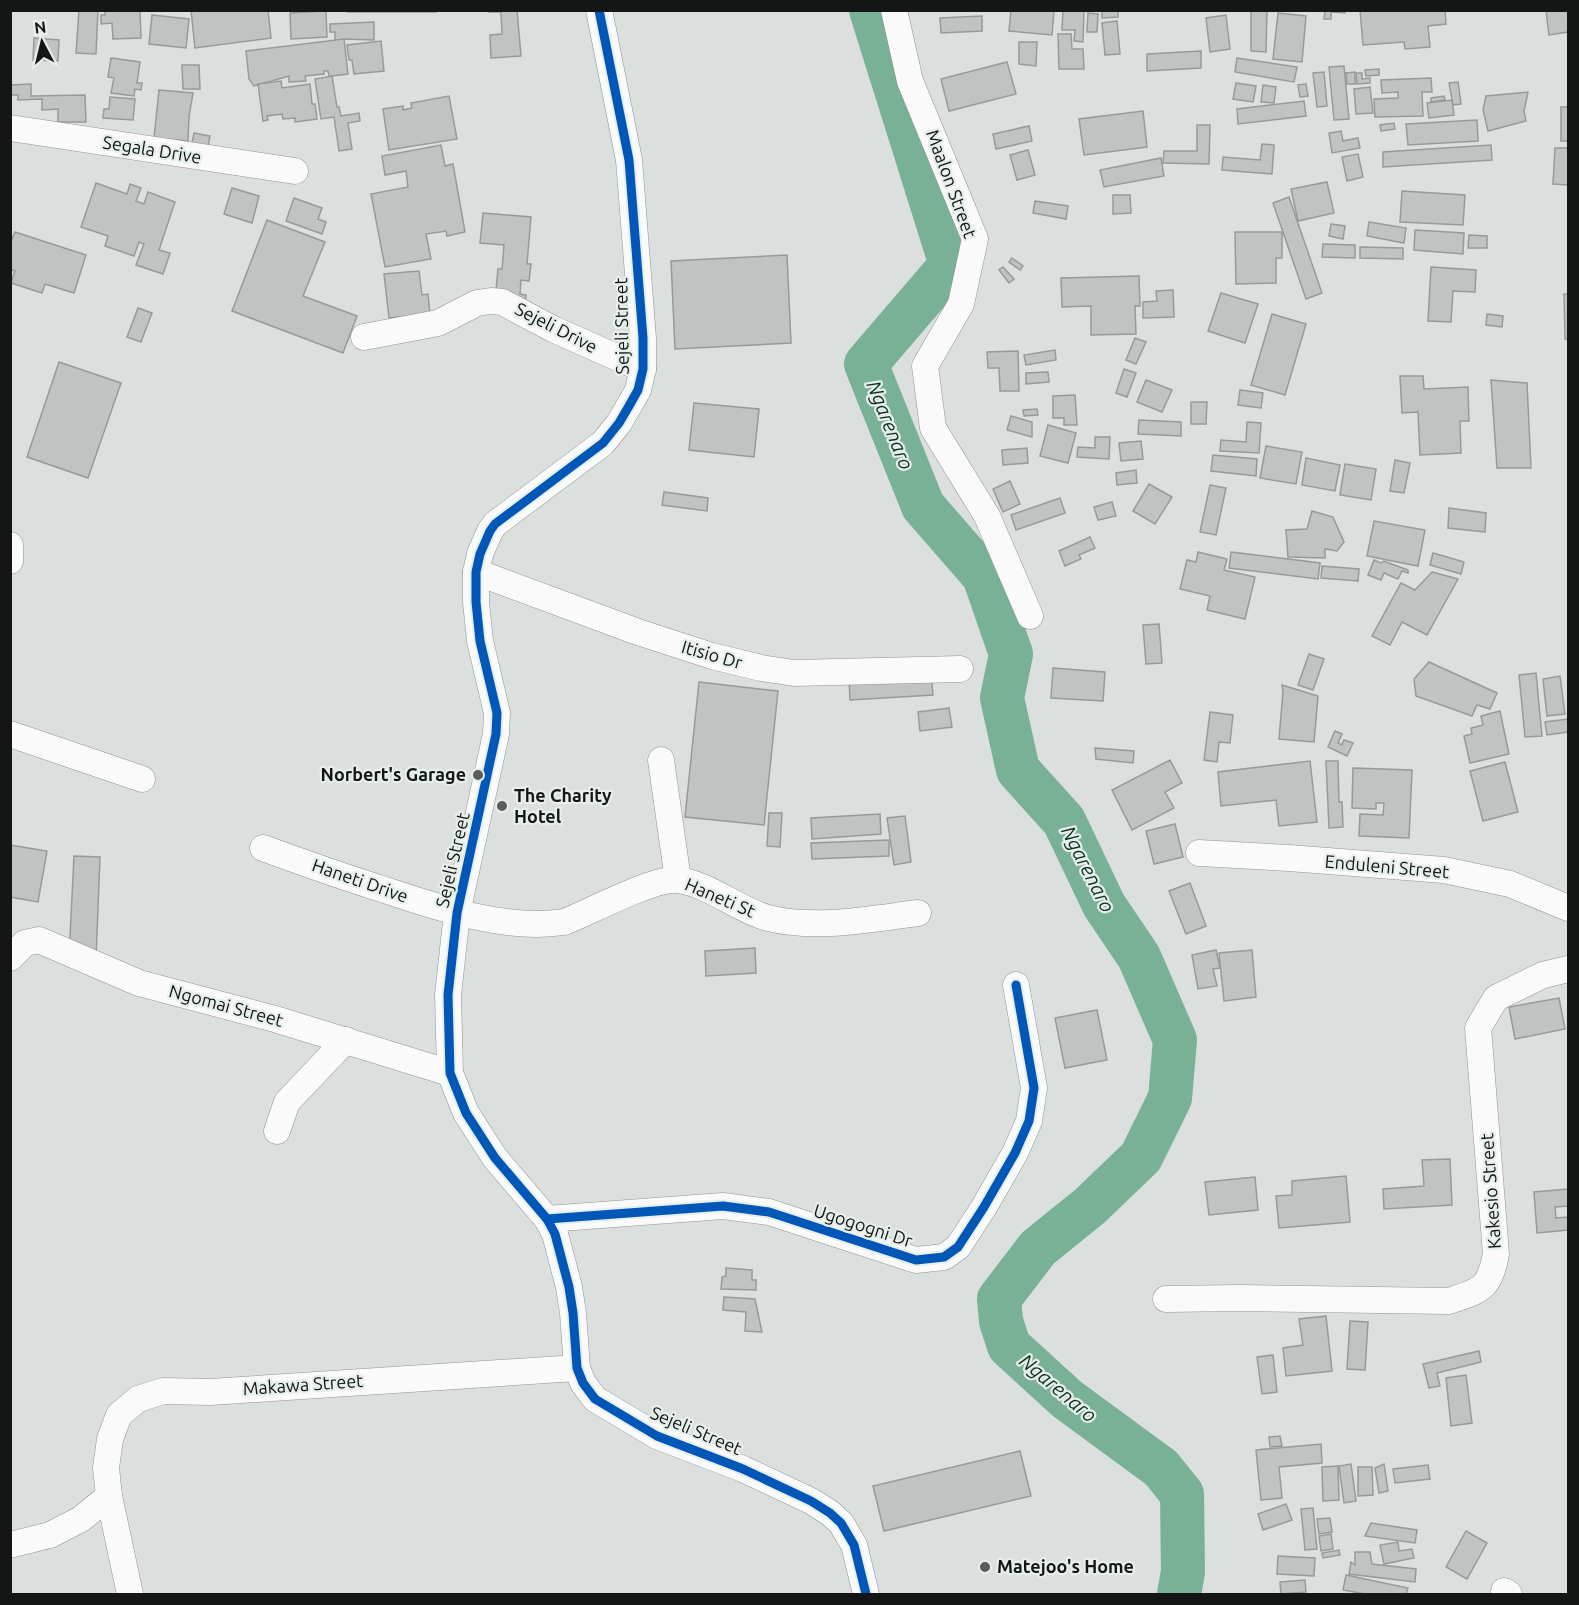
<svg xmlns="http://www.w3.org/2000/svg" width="1579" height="1605" font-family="Ubuntu,sans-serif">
<rect width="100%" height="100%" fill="#dbdfdd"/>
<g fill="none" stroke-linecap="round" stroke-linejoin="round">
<path stroke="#78b196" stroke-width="44" d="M871,10L951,265L866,364L923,506L984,576L1011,654L1002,698L1018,770L1064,821L1104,905L1139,957L1175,1040L1170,1098L1141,1157L1090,1206L1038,1248L999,1299L1001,1321L1009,1346L1067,1399L1161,1468L1182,1494L1183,1572L1179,1594"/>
</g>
<g fill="#c1c2c2" stroke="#989999" stroke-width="1.5">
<path d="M79,10H98L96,54L76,53Z"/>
<path d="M105,10H140L141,38L113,39L112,23L101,24V15H105Z"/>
<path d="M191,10H268L271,38L195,48Z"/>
<rect x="347" y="10" width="89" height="2"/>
<path d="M489,10H517L521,56L491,58L490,35L502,34L501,12H489Z"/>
<path d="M1011,10H1054L1052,35L1009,31Z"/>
<path d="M1063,10H1084L1083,42L1074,41L1075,30H1062Z"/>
<path d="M1102,10H1118V17L1102,18Z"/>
<path d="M1251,10H1267L1266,52L1251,51Z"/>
<path d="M1325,10H1345V13L1331,12V19H1324Z"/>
<path d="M1360,10H1445L1446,24L1428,26L1430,47L1405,49L1404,42L1363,45Z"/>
<path d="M1546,10H1568V32L1549,35Z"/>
<path d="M326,11L327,37L291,39L290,13Z"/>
<path d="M1088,13L1098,14L1097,32H1087Z"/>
<path d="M1278,13L1306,16L1302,62L1273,59Z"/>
<path d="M152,15L189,19L186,48L149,44Z"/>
<path d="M1226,15L1230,49L1210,52L1206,18Z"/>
<path d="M982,16V31L941,33L940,18Z"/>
<path d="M1117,21L1120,54L1105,55L1102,23Z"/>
<path d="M374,22V40L344,39L335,41V32H330V24Z"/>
<path d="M1058,34H1071L1072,49H1083L1084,69H1059Z"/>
<path d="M34,38L59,40L58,61L33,60Z"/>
<path d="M344,39L348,74L332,76H329L328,71H324V74L305,76L306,81L289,82V76L254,86L249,79L246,51Z"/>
<path d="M381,41L384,71L354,74L352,60H349L347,45Z"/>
<path d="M1019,42H1037L1036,66L1019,64Z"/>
<path d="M1201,51V68L1147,71V54Z"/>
<path d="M111,58L140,62L137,83H142L141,90L135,89L134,96L111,93L114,78L108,77Z"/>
<path d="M1237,58L1297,67L1294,82L1235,72Z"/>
<path d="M1007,62L1016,94L949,111L941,79Z"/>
<path d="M182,65H199L200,89H183Z"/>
<path d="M1344,66L1349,119L1334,120L1329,67Z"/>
<path d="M1379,69V75L1366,76L1365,70Z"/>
<path d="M1324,72L1327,106L1317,107L1313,73Z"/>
<path d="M1355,72V84H1347L1346,73Z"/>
<path d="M1356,73H1362V79L1370,78V83L1357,84Z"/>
<path d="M332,76L337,107H339L341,116L359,113L360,121L348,123L352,149L339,151L334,117L321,119L315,79Z"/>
<path d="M1431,78L1432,92H1422L1423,116L1375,117L1374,99L1398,98V92L1382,93L1381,80Z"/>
<path d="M281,81L282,88L310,84L312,104H315L317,119L295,122V118L283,119L282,114L267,116L268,120L263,121L258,84Z"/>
<path d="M1458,82L1461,104L1453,105L1449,83Z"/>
<path d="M1236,83L1256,86L1253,102L1233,99Z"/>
<path d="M31,84V96L85,95L86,122H58V109L42,110V99L18,100V95H10V85Z"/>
<path d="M1306,84L1308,96L1300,97L1298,85Z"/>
<path d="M1263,85L1276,87L1274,103L1261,102Z"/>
<path d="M1370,87L1373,113L1356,114L1354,89Z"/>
<path d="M159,90L193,93L189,117L188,141L154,138Z"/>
<path d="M1528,92L1524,111L1526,121L1488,131L1483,110L1486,96Z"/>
<path d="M449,96L457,139L389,150L383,109L403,106V110L412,108L411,103Z"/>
<path d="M1444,96L1445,100L1431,102V98Z"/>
<path d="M110,97L135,99L133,120L103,118L104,109H109Z"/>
<path d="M1452,100L1454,115L1429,118L1427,103Z"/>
<path d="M1304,101L1306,116L1238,124L1237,109Z"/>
<rect x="1561" y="107" width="7" height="34"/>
<path d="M1143,111L1147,147L1084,155L1079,119Z"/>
<path d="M1477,120L1478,141L1408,145L1406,124Z"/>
<path d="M1394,123L1395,129L1381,131L1380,125Z"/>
<path d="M1197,125H1210L1209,164L1163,163L1164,151H1197Z"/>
<path d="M1029,126L1032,141L996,149L993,134Z"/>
<path d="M1341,131L1343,141L1358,138L1360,148L1332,153L1329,133Z"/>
<path d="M194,133L210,136L207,152L191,148Z"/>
<path d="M1262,144L1274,145L1272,174L1222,170L1223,157L1260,160Z"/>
<path d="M441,145L445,166L453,164L465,232L447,236L446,231L426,234L431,259L385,267L371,194L408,187L406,171L385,175L382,156Z"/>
<path d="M1491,145L1492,160L1383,167V152Z"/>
<path d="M1555,148H1568V185L1553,184Z"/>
<path d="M1028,150L1035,175L1017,180L1010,155Z"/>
<path d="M1358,154L1363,177L1347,181L1342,157Z"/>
<path d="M1161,158L1164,176L1104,187L1100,170Z"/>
<path d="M1327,182L1334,213L1298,221L1291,189Z"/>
<path d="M96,183L127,194L130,184L141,188L136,201L144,204L148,192L175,202L159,250L170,253L163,274L136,265L144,244L139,242L134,256L105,246L108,236L81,227Z"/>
<path d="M232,188L259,196L252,223L224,214Z"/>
<path d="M1402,191L1465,195L1463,225L1400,222Z"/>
<path d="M1113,195H1130L1131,213L1113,214Z"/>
<path d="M1289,197L1322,293L1306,299L1273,203Z"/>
<path d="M294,198L322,208L318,219L326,222L322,234L286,221Z"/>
<path d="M1035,201L1068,206L1066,219L1033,213Z"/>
<path d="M483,213L531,217L527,264H531L529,281L521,280L520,294L526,295L525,304L495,301L498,269H502L504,245L480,243Z"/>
<path d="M267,220L325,242L303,296L357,316L343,353L232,311Z"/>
<path d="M1369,222L1406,228L1404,243L1367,236Z"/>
<path d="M1331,224L1345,226L1343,239L1329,236Z"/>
<path d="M1415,230L1464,233L1463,254L1414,250Z"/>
<path d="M15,232L86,255L74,293L45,284L42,293L11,283L15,271L10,269V244Z"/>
<path d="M1235,232H1282V258H1276V283L1236,284Z"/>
<path d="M1469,235L1487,236V248H1468Z"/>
<path d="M1323,244L1355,245V258L1322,257Z"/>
<path d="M1360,247L1403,248V259L1360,258Z"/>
<path d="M787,255L791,343L675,349L671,261Z"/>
<path d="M1012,258L1023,266L1020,270L1009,262Z"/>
<path d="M1003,267L1014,279L1009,283L999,270Z"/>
<path d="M1431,267L1476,270L1475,292L1453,291L1451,322L1428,321Z"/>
<path d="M419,271L422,295L428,294L430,314L389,318L384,274Z"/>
<path d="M1139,276L1140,306H1135L1136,334L1091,335V306L1062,307L1061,278Z"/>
<path d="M1173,290L1174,317L1143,318V302L1157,301L1156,291Z"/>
<path d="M1221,293L1258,304L1245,343L1208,331Z"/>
<path d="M1564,294H1568V340L1565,339Z"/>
<path d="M138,308L152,313L141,342L127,337Z"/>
<path d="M1272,314L1306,324L1285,395L1251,385Z"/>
<path d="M1487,314L1503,316L1502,327L1486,325Z"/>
<path d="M1135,338L1146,342L1136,364L1126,360Z"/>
<path d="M1055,350L1056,360L1026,365L1024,355Z"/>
<path d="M1018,351L1019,391H1000L999,368H988L987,352Z"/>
<path d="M59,362L121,383L88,478L27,457Z"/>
<path d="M1124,369L1136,373L1127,397L1116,393Z"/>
<path d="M1048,372L1049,382L1026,384V373Z"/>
<path d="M1400,376H1423L1424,389L1468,387L1469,421H1460L1461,453L1420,455L1418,412L1402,413Z"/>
<path d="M1146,380L1172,390L1162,412L1137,402Z"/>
<path d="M1491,380L1527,383L1531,468H1497Z"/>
<path d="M1240,390L1263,393L1261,408L1238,405Z"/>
<path d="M1075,395L1077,425H1064V418H1053V396Z"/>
<path d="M1191,402H1207L1206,424H1191Z"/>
<path d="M694,403L759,409L754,457L689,450Z"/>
<path d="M1037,409L1038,415L1024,416L1023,410Z"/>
<path d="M1011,416L1032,422V437L1007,430Z"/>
<path d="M1139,420L1181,422V436L1138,434Z"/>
<path d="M1247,422L1261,423L1259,453L1220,451L1221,440L1246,442Z"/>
<path d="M1048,425L1076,433L1068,463L1040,456Z"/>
<path d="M1095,437H1110L1109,459L1077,457L1078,447L1095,448Z"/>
<path d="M1141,441L1143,459L1121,461L1119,443Z"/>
<path d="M1266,446L1302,452L1296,484L1260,478Z"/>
<path d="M1027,448L1028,463L1003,465L1002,450Z"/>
<path d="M1213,455L1257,459L1256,476L1211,471Z"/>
<path d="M1306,458L1340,465L1335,491L1302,485Z"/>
<path d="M1395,460L1410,463L1404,493L1390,491Z"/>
<path d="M1345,464L1376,469L1371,500L1340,495Z"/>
<path d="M1136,470L1137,483L1117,485L1116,473Z"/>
<path d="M1010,481L1020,504L1003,512L993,489Z"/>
<path d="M1149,484L1172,497L1155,524L1133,511Z"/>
<path d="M1210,485L1226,488L1216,535L1200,532Z"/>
<path d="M664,492L708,498L707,511L662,505Z"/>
<path d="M1060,498L1065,513L1016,530L1011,515Z"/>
<path d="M1112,502L1116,516L1098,520L1094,507Z"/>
<path d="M1449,508L1486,513L1485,532L1448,528Z"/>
<path d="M1312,511L1333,517L1344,542L1337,551L1325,549V558L1288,557L1286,530L1307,529Z"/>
<path d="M1374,521L1425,530L1418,566L1367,556Z"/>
<path d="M1090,537L1095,548L1079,555L1081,559L1065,566L1059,551Z"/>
<path d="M1198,552L1227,559L1224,570L1255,577L1245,619L1207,610L1210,596L1180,589L1187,560L1196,562Z"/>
<path d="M1231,552L1320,563L1318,579L1229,568Z"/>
<path d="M1433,553L1464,562L1461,574L1430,565Z"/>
<path d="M1374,560L1381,563L1384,561L1408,570V573L1402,571L1398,579L1384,573L1381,580L1368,575Z"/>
<path d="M1322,566L1359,569L1358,581L1321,578Z"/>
<path d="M1432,572L1458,579L1427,635L1402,622L1390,645L1372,636L1401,583L1415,590Z"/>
<path d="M1159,624L1162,663L1146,664L1143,625Z"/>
<path d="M1309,654L1324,659L1313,690L1298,685Z"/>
<path d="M1429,662L1497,693L1490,709L1477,705L1472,716L1416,696L1414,679Z"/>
<path d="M1053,668L1105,672L1103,701L1051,698Z"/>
<path d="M931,673L933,695L850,700L849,678Z"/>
<path d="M1536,673L1542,736L1525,737L1519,675Z"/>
<path d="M1560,676L1565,714L1547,716L1543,679Z"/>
<path d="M699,682L778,691L764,825L685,817Z"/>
<path d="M1282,685L1318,696L1314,742L1279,739L1283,692Z"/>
<path d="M949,708L952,727L920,731L918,712Z"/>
<path d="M1500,711L1509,754L1470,763L1464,736L1472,734L1471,728L1483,725L1481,716Z"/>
<path d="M1210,712L1233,715L1230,743L1219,742L1217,762L1204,760Z"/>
<path d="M1568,719V732L1547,735L1545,722Z"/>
<path d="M1335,731L1342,734L1338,743L1342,745L1344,740L1353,743L1347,756L1328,747Z"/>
<path d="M1095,748L1134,751L1133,763L1096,759Z"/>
<path d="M1170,760L1182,783L1165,792L1174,808L1132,830L1112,790Z"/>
<path d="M1310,761L1317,822L1279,826L1276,800L1221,806L1218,772Z"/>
<path d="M1326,761H1338L1339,802H1342L1343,827L1329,828Z"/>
<path d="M1505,762L1518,812L1483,821L1470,771Z"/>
<path d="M1353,768L1412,770L1409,838L1359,836L1360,814L1383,815L1384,803H1376V809L1352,808Z"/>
<path d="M769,813H782L780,847L767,846Z"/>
<path d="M880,814L881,834L812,839L811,818Z"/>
<path d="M905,816L911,862L894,865L887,818Z"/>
<path d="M1175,824L1183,857L1154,864L1146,831Z"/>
<path d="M889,840V856L812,859L811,843Z"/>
<path d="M10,845L47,851L38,902L10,897Z"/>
<path d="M74,856L100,857L96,959L69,957Z"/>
<path d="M1190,883L1206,926L1186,934L1169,891Z"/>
<path d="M755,948L756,973L706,976L705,951Z"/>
<path d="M1216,950L1220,968L1213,969L1217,986L1198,989L1192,955Z"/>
<path d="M1252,950L1256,997L1224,1001L1219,953Z"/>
<path d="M1559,998L1565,1029L1515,1039L1509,1007Z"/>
<path d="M1097,1010L1107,1060L1065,1068L1055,1018Z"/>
<path d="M1450,1159L1452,1205L1384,1209L1383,1189L1424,1186L1422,1160Z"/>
<path d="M1346,1176L1350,1222L1279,1228L1276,1196L1292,1195V1181Z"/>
<path d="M1255,1177L1258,1210L1209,1215L1205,1182Z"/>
<path d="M1568,1189V1206L1555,1207L1556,1218L1568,1217V1230L1537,1233L1534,1192Z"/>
<path d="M726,1268L752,1270V1280H756V1290L721,1289L722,1277L726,1276Z"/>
<path d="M724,1297L755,1299L762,1332L745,1331L746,1312L723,1310Z"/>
<path d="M1326,1316L1332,1371L1286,1376L1283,1348L1303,1345L1299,1319Z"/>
<path d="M1350,1321L1368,1322L1365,1370L1347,1369Z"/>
<path d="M1479,1351L1481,1362L1437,1373L1440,1386L1429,1388L1423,1364Z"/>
<path d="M1273,1355L1277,1392L1262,1394L1257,1357Z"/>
<path d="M1466,1375L1472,1423L1451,1426L1446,1378Z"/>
<path d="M1280,1436L1282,1446L1270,1447L1269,1437Z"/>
<path d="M1321,1444L1322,1463L1279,1467L1282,1498L1261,1500L1256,1450Z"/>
<path d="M1020,1451L1031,1496L884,1531L873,1486Z"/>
<path d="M1351,1464L1356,1501L1344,1503L1339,1466Z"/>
<path d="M1384,1464L1388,1491L1379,1493L1375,1468Z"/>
<path d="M1428,1465L1430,1479L1395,1483L1393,1469Z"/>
<path d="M1338,1466L1339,1500L1323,1501L1322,1467Z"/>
<path d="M1358,1467H1372L1373,1495L1358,1496Z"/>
<path d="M1286,1504L1292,1520L1263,1530L1258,1514Z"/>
<path d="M1313,1508L1317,1549L1305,1550L1301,1509Z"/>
<path d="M1330,1518L1332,1532L1319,1534L1317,1519Z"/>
<path d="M1371,1523L1417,1530L1415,1543L1365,1536Z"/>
<path d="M1466,1531L1487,1543L1467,1579L1446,1567Z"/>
<path d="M1331,1534L1333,1549L1321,1551L1319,1536Z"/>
<path d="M1398,1542L1399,1551L1412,1549L1414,1558L1384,1564L1380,1545Z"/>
<path d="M1339,1550L1340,1555L1323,1558L1322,1553Z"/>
<path d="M1355,1552H1370L1372,1564L1416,1569L1415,1582L1349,1574L1351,1562L1355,1565Z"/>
<path d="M1278,1556L1315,1558L1314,1576L1277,1574Z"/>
<path d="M1346,1575L1408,1588L1406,1594H1365L1343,1590Z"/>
<path d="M1305,1580L1306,1592L1281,1594L1280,1582Z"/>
</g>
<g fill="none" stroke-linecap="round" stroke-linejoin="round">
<defs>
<g id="street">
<path d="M599,10L629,160L643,338V369L638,390L629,406L619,423L603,443L495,524L490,531L480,554L476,572V602L480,641L497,713L496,734L457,913L448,995L450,1073L466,1113L495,1158L547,1219L555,1234L569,1287L573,1313L577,1368L583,1383L595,1399L657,1436L743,1469L811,1501L830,1513L841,1523L854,1545L866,1594"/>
<path d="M894,10L910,81L975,239L961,304L925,366L933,428L987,516L1030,616"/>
<path d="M10,128L295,171"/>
<path d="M364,337L438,323L477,303L491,301L502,302L553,329L643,369"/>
<path d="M10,545V561"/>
<path d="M476,572L638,632L712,656L761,668L794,673L960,669"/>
<path d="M10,734L142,779"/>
<path d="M661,760L678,880"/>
<path d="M263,848C304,863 344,877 385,890C439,908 507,931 564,922C590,912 651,879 675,880C705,881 738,910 768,918C816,930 870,919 918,913"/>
<path d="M1199,853L1289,858L1444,870L1510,884L1568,908"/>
<path d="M10,958L25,943L39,940L139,983L275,1019L450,1073"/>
<path d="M277,1131L287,1102L346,1040"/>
<path d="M547,1219L723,1206L769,1212L916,1260L944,1257L958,1247L984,1207L1015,1153L1029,1121L1034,1088L1016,985"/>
<path d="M1166,1299L1240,1298L1449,1301C1481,1290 1489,1290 1496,1254L1478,1028L1496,998L1543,975L1568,969"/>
<path d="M10,1545L50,1535L81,1519L109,1496"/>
<path d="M1504,1591L1509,1594"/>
<path d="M130,1594L109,1496L106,1468L110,1439L119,1415L138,1399L163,1391L210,1392L577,1368"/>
</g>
</defs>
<use href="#street" stroke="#909492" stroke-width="27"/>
<use href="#street" stroke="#fafafa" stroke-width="26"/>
<defs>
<g id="cycleway">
<path d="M599,10L629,160L643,338V369L638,390L629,406L619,423L603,443L495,524L490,531L480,554L476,572V602L480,641L497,713L496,734L457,913L448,995L450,1073L466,1113L495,1158L547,1219L555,1234L569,1287L573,1313L577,1368L583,1383L595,1399L657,1436L743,1469L811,1501L830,1513L841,1523L854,1545L866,1594"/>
<path d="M547,1219L723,1206L769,1212L916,1260L944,1257L958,1247L984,1207L1015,1153L1029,1121L1034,1088L1016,985"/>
</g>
</defs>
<use href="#cycleway" stroke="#e6efea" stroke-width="13"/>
<use href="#cycleway" stroke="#0057b8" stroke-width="9"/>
</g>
<g fill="#595c5a" stroke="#e6efea" stroke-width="2">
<circle cx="478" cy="775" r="6"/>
<circle cx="502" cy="806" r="6"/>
<circle cx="985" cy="1567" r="6"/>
</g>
<g text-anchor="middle" stroke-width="4.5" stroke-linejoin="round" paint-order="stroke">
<g font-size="18" fill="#131614" stroke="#e6efea">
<text transform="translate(152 150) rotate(9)" y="6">Segala Drive</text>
<text transform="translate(951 184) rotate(70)" y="6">Maalon Street</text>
<text transform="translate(622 326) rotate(-91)" y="6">Sejeli Street</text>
<text transform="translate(556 328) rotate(27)" y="6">Sejeli Drive</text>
<text transform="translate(712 655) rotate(16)" y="6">Itisio Dr</text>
<text transform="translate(453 860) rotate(-77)" y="6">Sejeli Street</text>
<text transform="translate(1387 867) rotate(5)" y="6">Enduleni Street</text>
<text transform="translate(360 881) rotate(19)" y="6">Haneti Drive</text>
<text transform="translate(720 898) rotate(23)" y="6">Haneti St</text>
<text transform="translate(226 1006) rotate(15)" y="6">Ngomai Street</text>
<text transform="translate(1491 1191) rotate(-94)" y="6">Kakesio Street</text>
<text transform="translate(863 1226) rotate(18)" y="6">Ugogogni Dr</text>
<text transform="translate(303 1385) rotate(-4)" y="6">Makawa Street</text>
<text transform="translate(696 1431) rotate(23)" y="6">Sejeli Street</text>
</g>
<g font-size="18" font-weight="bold" fill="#131614" stroke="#e6efea" text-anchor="start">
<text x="466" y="781" text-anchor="end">Norbert's Garage</text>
<text x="514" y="802">The Charity<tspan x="514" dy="21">Hotel</tspan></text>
<text x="997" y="1573">Matejoo's Home</text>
</g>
<g font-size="20" font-style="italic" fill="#0d3121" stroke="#e6efea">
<text transform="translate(890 425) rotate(68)" y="7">Ngarenaro</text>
<text transform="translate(1088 869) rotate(63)" y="7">Ngarenaro</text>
<text transform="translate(1058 1388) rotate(40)" y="7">Ngarenaro</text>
</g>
</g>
<rect width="1579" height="1605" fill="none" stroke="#131614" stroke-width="24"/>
<g transform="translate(42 42) rotate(353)" stroke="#e6efea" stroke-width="4.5" paint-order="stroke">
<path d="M0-4.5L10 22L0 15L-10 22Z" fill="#131614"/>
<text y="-9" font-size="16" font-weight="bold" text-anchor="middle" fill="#131614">N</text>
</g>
</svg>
